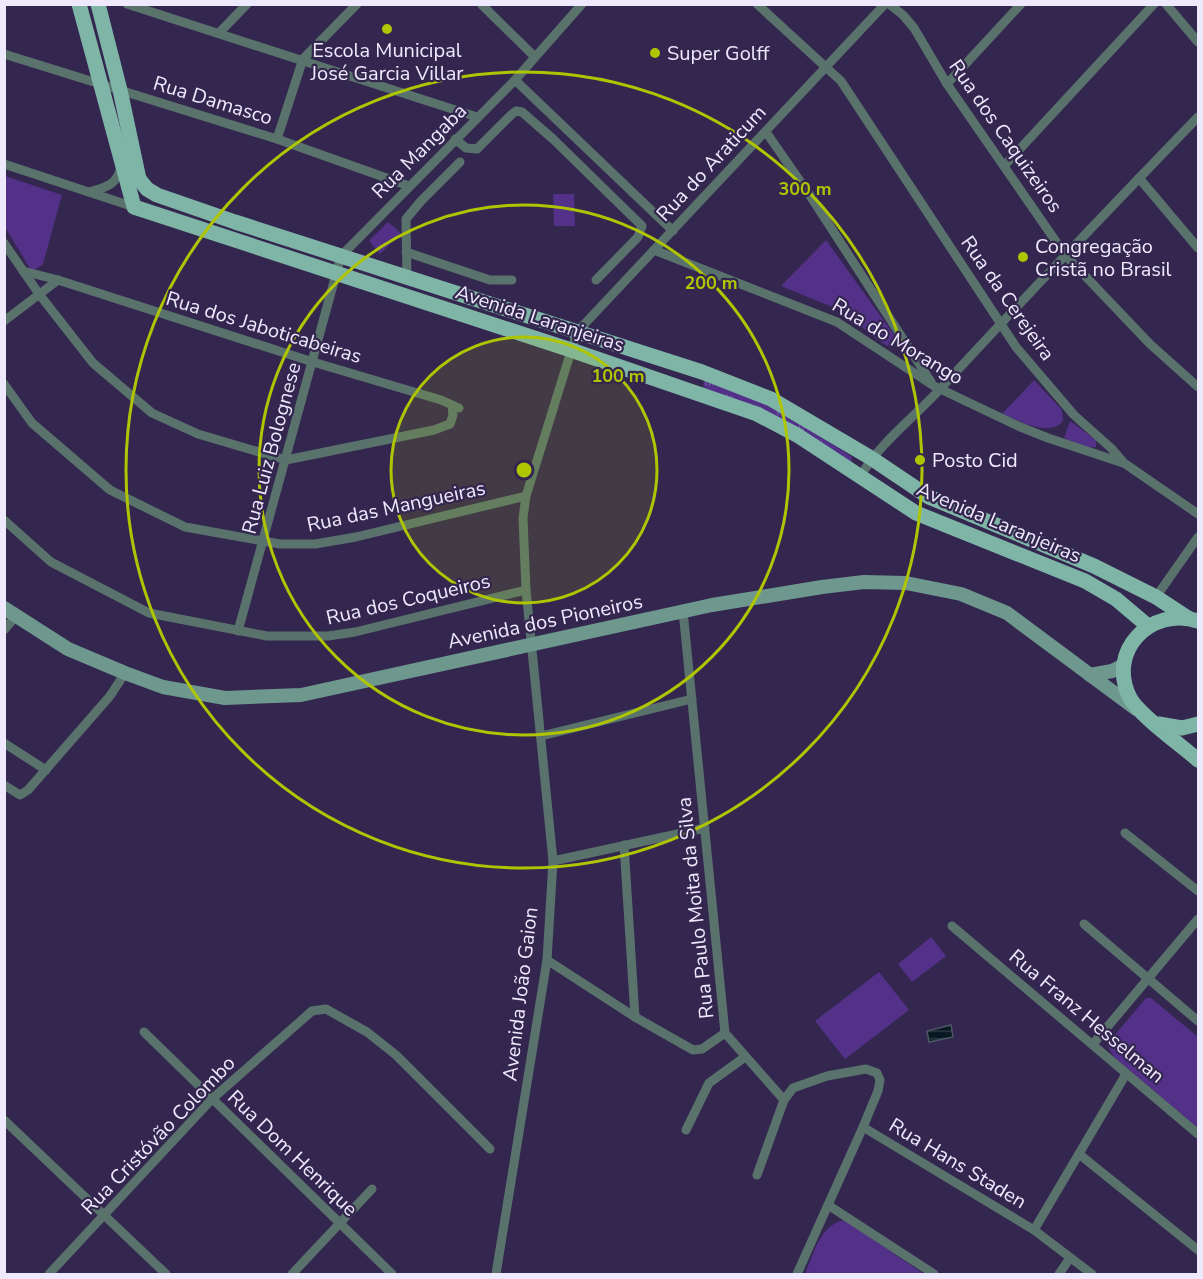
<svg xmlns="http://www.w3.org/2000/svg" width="1203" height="1279" font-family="'Nunito Sans',sans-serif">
<defs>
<pattern id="grass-tufts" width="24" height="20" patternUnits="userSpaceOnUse" patternTransform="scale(1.5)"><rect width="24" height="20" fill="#533189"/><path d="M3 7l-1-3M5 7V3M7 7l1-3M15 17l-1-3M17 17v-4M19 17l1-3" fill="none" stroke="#6c4f9b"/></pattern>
<pattern id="water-rules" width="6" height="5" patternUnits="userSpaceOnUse" patternTransform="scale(1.5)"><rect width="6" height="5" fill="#081822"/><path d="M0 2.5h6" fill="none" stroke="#2c3a43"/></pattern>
</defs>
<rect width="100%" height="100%" fill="#34274f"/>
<path fill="url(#grass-tufts)" d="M704,381L758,401L814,431L852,457L851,465L703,390Z"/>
<g fill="#533189">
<path d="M5,176L62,195L43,264L32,272L5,227Z"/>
<path d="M553,194H574L575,226H554Z"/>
<path d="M388,222L401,233L380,254L369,241Z"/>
<path d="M826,240L897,339L896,343L890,347L882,343L842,311L781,286Z"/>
<path d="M1034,380L1062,410L1063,421C1049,438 1019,420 1002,414Z"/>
<path d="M1070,421L1096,440V447L1088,448L1064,438Z"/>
<path d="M931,937L946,956L912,982L898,964Z"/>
<path d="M879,972L909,1010L845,1059L815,1021Z"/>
<path d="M1146,998H1151L1198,1037V1128L1114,1057L1108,1047L1109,1042Z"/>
<path d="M844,1220L924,1274H805C814,1253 819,1226 844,1220Z"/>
</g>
<path fill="url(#water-rules)" stroke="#4d5764" stroke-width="1.5" d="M951,1025L953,1037L929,1042L927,1031Z"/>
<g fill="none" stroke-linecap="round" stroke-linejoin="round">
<g stroke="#59736c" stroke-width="9">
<path d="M127,4C244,41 360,80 477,117"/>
<path d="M481,4L535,57"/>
<path d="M757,4L841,81L1016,347L1074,415L1111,448L1124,463L1198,514"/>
<path d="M889,4L903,15L914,28L947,84L1066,256L1150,344L1198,387"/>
<path d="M1166,4L1198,42"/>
<path d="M219,33L247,4"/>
<path d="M4,54L277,139L409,186"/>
<path d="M515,80L673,231"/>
<path d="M947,84L1021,4"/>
<path d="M766,132L809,194L931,382"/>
<path d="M277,139L303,59L357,4"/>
<path d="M455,139L466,148L477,149L511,115L516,111L522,112L553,139L639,223L642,226L638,237L596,280"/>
<path d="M4,164L134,207"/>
<path d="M1004,166L1154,4"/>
<path d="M1139,178L1198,248"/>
<path d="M89,192C106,187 117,185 121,167"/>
<path d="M4,243L39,294L93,363L152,413L198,434L286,460L434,430L450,424L453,415L452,405"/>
<path d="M654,250L837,322L934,386L1018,426L1048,438L1123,463"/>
<path d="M406,252L490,280H512"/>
<path d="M23,271L58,280L313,362L441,400L459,408"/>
<path d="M407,278L406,219L421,201L460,162"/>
<path d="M4,321L58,280"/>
<path d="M4,384L32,423L110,490L185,527L280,544H315L356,537L526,496"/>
<path d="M860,477C880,442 915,417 942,387C1026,296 1112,206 1198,117"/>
<path d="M4,520L51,562L149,613L267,636H328L355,632L526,590"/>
<path d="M1156,597L1198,537"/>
<path d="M683,611L725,1033L784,1100"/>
<path d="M4,630L16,616"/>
<path d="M238,631L341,256L515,80L582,4"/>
<path d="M541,736L692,699"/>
<path d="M4,743L46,770"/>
<path d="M4,785L20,795L28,790L110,696L125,673"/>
<path d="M1125,833L1198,891"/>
<path d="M624,845L635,1017"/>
<path d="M553,861L705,828"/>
<path d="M1084,924L1198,1021"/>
<path d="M952,926L1198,1134"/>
<path d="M547,960L635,1017L693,1050L702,1049L725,1033"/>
<path d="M144,1032L392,1274"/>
<path d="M1093,1044L1198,919"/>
<path d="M4,1120L166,1274"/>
<path d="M863,1127L1034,1230L1092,1274"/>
<path d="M686,1130L709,1083L745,1057"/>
<path d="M1079,1154L1198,1250"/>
<path d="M757,1175L784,1100L793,1088L827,1076L866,1069L877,1073L880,1080L878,1091L863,1127L797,1274"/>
<path d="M828,1205L934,1274"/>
<path d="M1034,1230L1126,1074"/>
<path d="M49,1274L212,1099L312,1011L326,1009L367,1032L396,1055L490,1149"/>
<path d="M292,1274L372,1189"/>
<path d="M496,1274L547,960L553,861L526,590L523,518L526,496L577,332L885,4"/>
<path d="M1059,1274L1070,1258"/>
</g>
<g stroke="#6e988e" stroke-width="14">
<path d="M4,608L68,649L125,673L163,687L225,698L301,695L712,605L822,587L864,582L906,583L961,594L1007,613L1136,709"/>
<path d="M1090,675L1112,671L1124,665"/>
</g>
<g stroke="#7eb5a7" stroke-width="15">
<path d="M79,4L134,207L571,350L757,414L797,435L916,513L1085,581L1116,599L1148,626"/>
<path d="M98,4L120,90L139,179L147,189L157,195L235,222L702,372L771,399L871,458L929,497L1094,566L1156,597L1188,618"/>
<path d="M1198,621C1151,606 1106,651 1130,698C1139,715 1182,746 1198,760"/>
<path d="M1159,724L1182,728L1198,724"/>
</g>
</g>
<circle cx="524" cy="470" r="133" fill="#b0c502" fill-opacity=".12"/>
<g fill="none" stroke="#b0c502" stroke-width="3">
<circle cx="524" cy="470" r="133"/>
<circle cx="524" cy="470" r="265"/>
<circle cx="524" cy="470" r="398"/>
</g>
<g fill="#b0c502" stroke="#34274f" stroke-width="2">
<circle cx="387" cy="29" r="6"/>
<circle cx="655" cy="53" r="6"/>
<circle cx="1023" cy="257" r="6"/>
<circle cx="920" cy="460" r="6"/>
</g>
<g text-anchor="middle" stroke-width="4.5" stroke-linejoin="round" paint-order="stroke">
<g font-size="20" fill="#efe9fe" stroke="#34274f" text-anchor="start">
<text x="387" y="57" text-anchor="middle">Escola Municipal<tspan x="387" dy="23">José Garcia Villar</tspan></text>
<text x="667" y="60">Super Golff</text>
<text x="1035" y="253">Congregação<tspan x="1035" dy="23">Cristã no Brasil</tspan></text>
<text x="932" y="467">Posto Cid</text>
</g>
<g font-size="20" fill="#efe9fe" stroke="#34274f">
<text transform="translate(213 100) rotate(17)" y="7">Rua Damasco</text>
<text transform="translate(1006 136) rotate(55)" y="7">Rua dos Caquizeiros</text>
<text transform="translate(419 151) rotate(-45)" y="7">Rua Mangaba</text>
<text transform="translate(711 163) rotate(-47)" y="7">Rua do Araticum</text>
<text transform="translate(1008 298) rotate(55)" y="7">Rua da Cerejeira</text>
<text transform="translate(540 318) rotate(18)" y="7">Avenida Laranjeiras</text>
<text transform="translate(264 327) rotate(17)" y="7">Rua dos Jaboticabeiras</text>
<text transform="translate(898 341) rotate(31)" y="7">Rua do Morango</text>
<text transform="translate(271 448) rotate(-75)" y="7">Rua Luiz Bolognese</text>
<text transform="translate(396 506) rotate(-12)" y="7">Rua das Mangueiras</text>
<text transform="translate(999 522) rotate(23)" y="7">Avenida Laranjeiras</text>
<text transform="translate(408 599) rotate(-13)" y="7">Rua dos Coqueiros</text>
<text transform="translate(545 621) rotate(-12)" y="7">Avenida dos Pioneiros</text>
<text transform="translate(695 908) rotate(-96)" y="7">Rua Paulo Moita da Silva</text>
<text transform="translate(520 994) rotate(-83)" y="7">Avenida João Gaion</text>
<text transform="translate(1087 1016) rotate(40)" y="7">Rua Franz Hesselman</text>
<text transform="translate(158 1135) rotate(-46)" y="7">Rua Cristóvão Colombo</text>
<text transform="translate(293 1153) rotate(44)" y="7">Rua Dom Henrique</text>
<text transform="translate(958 1163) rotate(31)" y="7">Rua Hans Staden</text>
</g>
</g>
<circle cx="524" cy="470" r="9" fill="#b0c502" stroke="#34274f" stroke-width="3"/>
<g font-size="18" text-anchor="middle" font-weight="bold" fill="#b0c502" stroke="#34274f" stroke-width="4.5" stroke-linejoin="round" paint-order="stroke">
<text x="805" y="195">300 m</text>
<text x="711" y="289">200 m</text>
<text x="618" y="382">100 m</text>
</g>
<rect width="1203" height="1279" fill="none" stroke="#efe9fe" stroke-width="12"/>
</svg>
